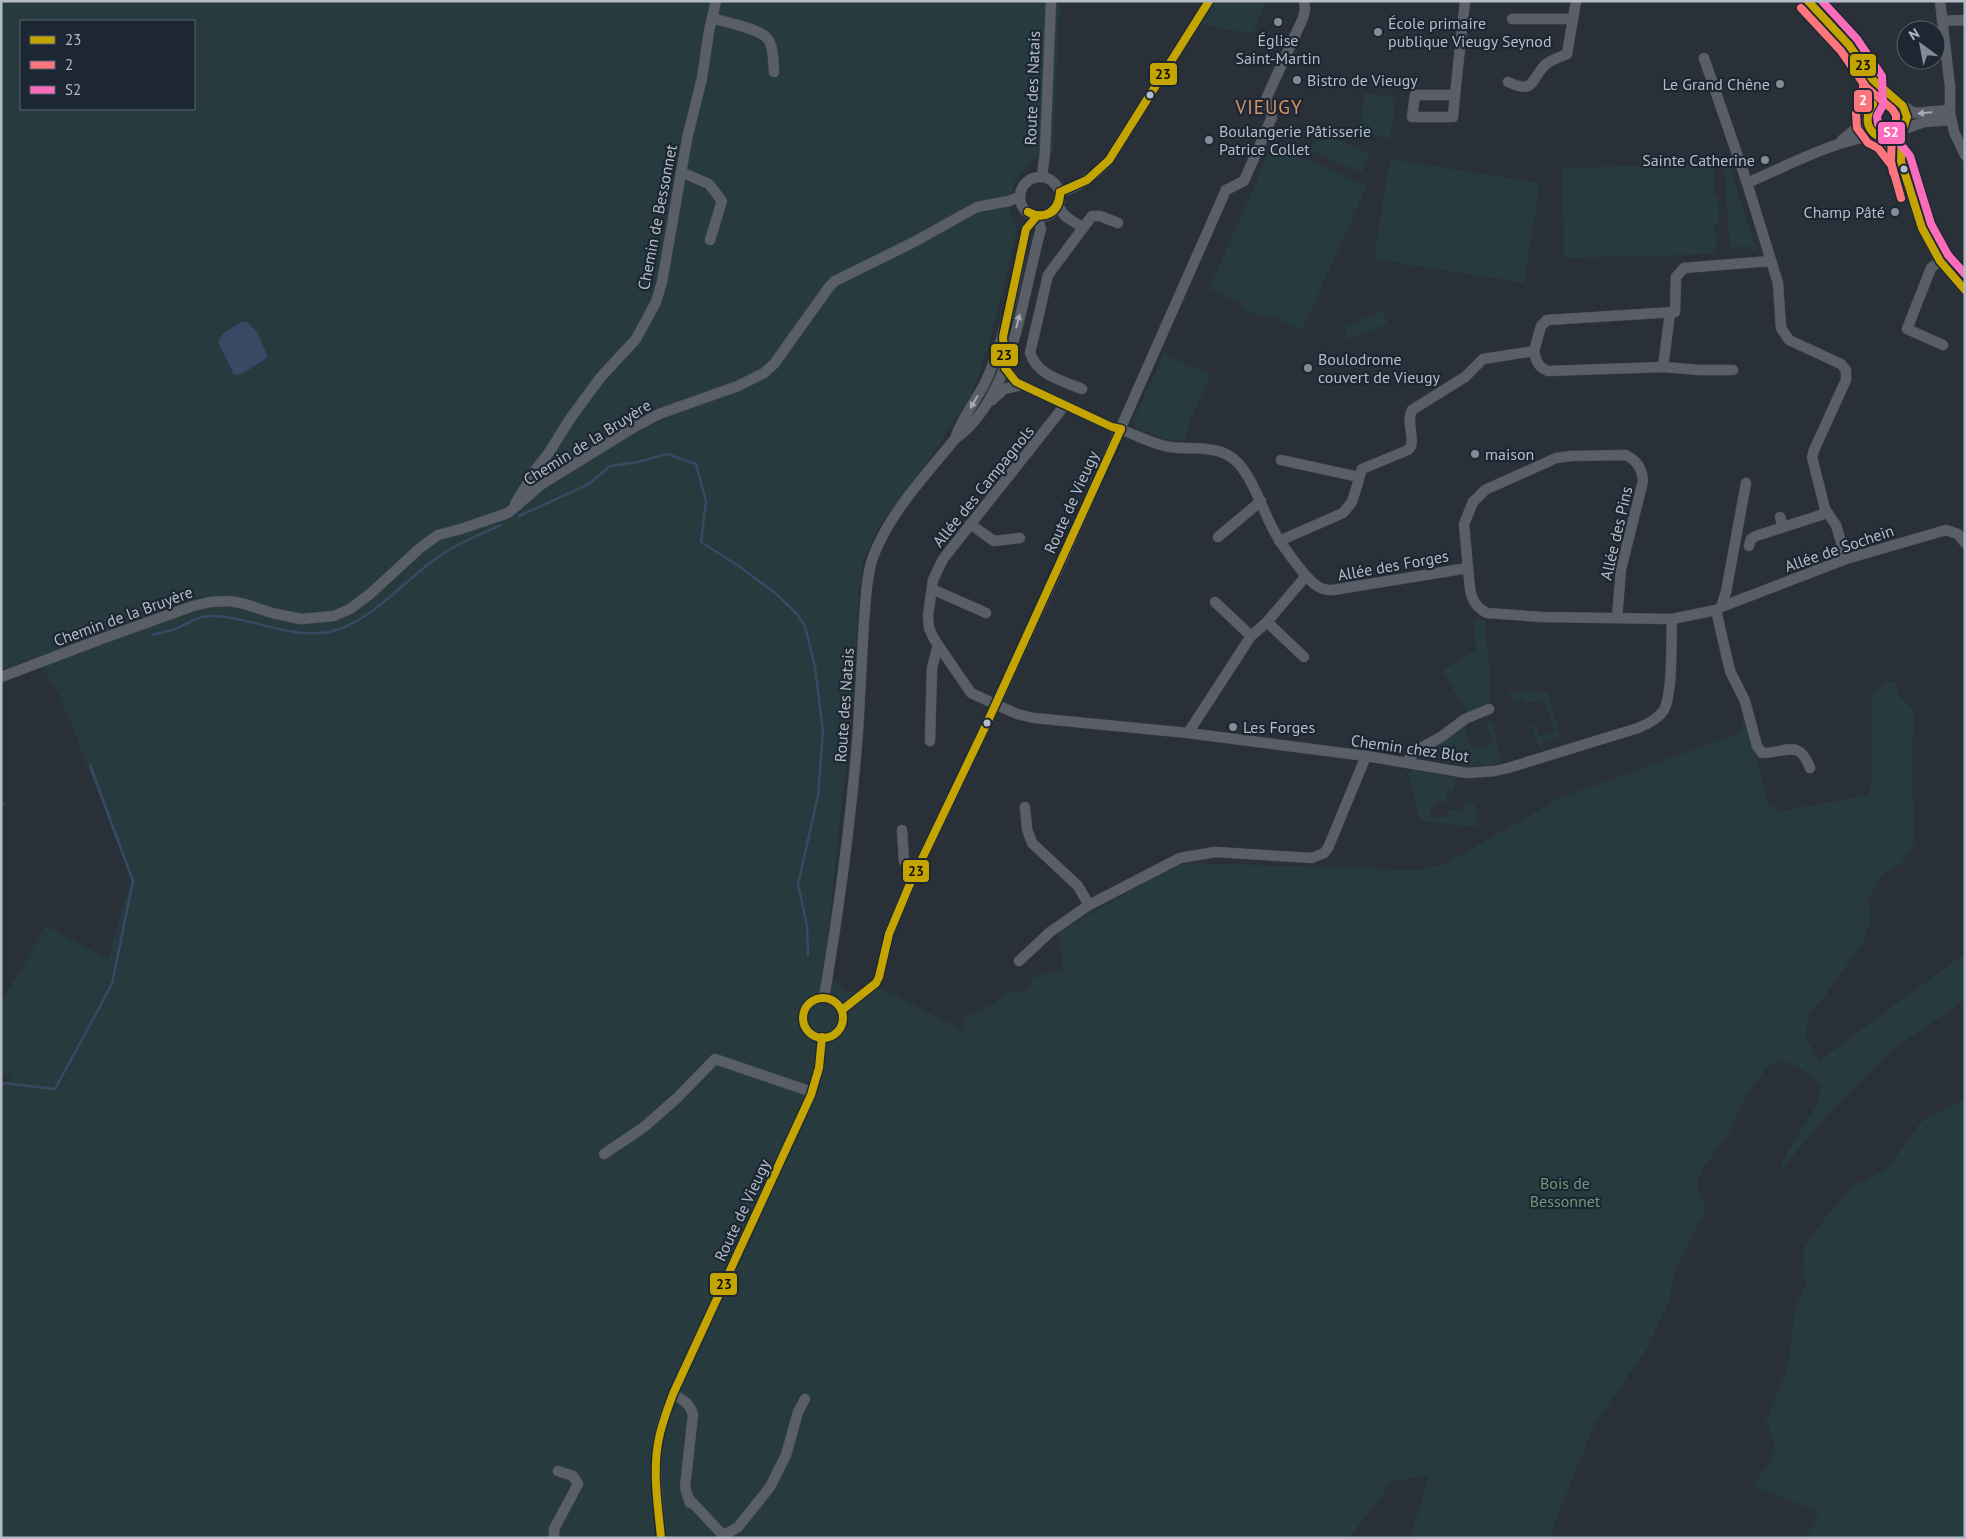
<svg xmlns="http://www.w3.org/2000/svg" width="1966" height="1539" font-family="'PT Sans',sans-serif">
<rect width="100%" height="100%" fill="#2a3038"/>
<g fill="#273a3e" fill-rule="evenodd">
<path d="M1,1H1060L1053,153L1032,160L1014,182L1010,213L1017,229L988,349L971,395L935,451L880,525L863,561L859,597L853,699L824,972L847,992L882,988L963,1031L964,1017L992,1005L1010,991L1022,992L1028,989L1032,978L1062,970C1065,956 1058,946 1059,932L1174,866L1189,863L1420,870L1445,864L1560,798L1739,733L1745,715L1768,805L1782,811L1867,795L1871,785L1872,693L1886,683L1896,682L1900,696L1914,711L1912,766L1914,843L1901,864L1880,876L1868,900L1871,921L1862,944L1822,1000L1809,1014L1806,1037L1819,1061L1965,953V1000L1897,1046L1826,1117L1799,1148L1781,1172V1163L1819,1101L1821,1085L1805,1071L1785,1061L1768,1066L1746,1097L1727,1136L1705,1165L1697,1184L1706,1212L1698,1223L1676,1268L1669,1302L1647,1348L1595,1424L1558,1514L1551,1538H1410L1429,1476L1391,1481L1381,1498L1348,1538H1V1090L12,1076L1,1074V1001L23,967L45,925L108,959L131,879L74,731L58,693L37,657L1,670ZM21,21H194V109H21Z"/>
<path d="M1214,1H1266L1253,33L1224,30L1200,23Z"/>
<path d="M1365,93L1396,98L1390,138L1359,133Z"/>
<path d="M1319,131L1370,154L1361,173L1310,150Z"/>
<path d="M1273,144L1367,186L1302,330L1268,315L1266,318L1242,308L1244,304L1209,289Z"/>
<path d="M1390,159L1540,183L1524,283L1374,259Z"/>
<path d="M1713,164L1714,195H1718L1719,223L1715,224L1716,254L1564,258L1562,168Z"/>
<path d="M1729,167L1733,170L1732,175L1757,251H1753L1749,246L1730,248L1724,168Z"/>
<path d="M1383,311L1388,324L1349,339L1344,327Z"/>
<path d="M1164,354L1211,375L1189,423L1186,440H1166L1135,427L1133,420Z"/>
<path d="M1477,618L1485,620L1489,664V706L1467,713L1442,671L1476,650L1474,623Z"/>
<path d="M1509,691L1546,692L1548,694L1561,737L1542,743L1544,748L1540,749L1531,727L1536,725L1539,736L1555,731L1543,699L1527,703L1522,699L1513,702Z"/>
<path d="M1492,722L1502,761L1491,765L1469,766L1416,756L1464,723L1472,750L1493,743L1487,723Z"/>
<path d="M1415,769L1455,778L1454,790H1447V803H1435L1429,816L1447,817V810L1464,811V804L1474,803L1478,827L1425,822L1419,819L1408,774Z"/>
<path d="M1965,1097V1538H1806L1819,1512L1754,1486C1770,1456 1782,1455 1766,1421L1785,1375L1792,1341L1794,1310L1806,1284L1803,1267L1804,1248L1825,1218L1852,1187L1888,1168L1916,1128L1924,1120L1954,1105Z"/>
</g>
<path fill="#384963" d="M242,322H247L257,332L268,357L242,374L234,375L218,342C221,332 233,327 242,322Z"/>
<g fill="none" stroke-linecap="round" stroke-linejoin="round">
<g stroke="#384963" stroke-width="2.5">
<path d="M519,516L589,484L610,466L638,462L667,454L696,464L706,501L701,542L740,567L775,593L796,613L805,626L815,667L823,731L818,796L798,884L807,926L808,955"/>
<path d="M152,635C161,633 170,631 178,628C189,623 200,615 213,616C252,617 288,639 329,632C367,625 403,582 434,560C454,545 478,535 501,525"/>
<path d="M1,803L3,805"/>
<path d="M1,1086L4,1083L55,1089L112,984L133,881L90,765"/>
</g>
<defs>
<g id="minor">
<path d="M1808,1L1849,45L1873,80L1893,99"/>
<path d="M1940,1L1950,87V113L1954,132L1965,155"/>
<path d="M712,18C724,22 759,28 767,38C774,46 773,62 774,72"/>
<path d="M1512,19H1571"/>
<path d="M1942,21L1965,20"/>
<path d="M1704,58L1747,183"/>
<path d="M1508,82C1535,94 1529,82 1545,65C1550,60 1560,57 1567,54L1576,1"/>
<path d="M1415,95H1455L1453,117H1412Z"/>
<path d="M1455,95L1465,1"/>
<circle cx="1886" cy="119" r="20"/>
<path d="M1903,106L1914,113L1949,110"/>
<path d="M1904,129L1924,122L1951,120"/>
<path d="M1884,139L1901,161L1922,228L1940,261L1965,290"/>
<path d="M1842,140L1866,120"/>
<path d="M1901,161L1902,132"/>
<path d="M681,172L709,184L722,201L710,240"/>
<path d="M1042,177L1045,152L1051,1"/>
<circle cx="1040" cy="197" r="20"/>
<path d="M1060,192C1080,187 1095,175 1109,160L1209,1"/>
<path d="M1058,206L1065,216L1083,228L1048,275L1030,353C1038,376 1061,380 1082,389"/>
<path d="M1083,228L1092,216H1100L1118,223"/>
<path d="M1940,261L1931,268L1907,329L1943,345"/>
<path d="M1003,337L1005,368L1016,382L1112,427C1132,432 1150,444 1170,447C1197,451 1224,442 1243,469C1256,487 1262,508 1272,527C1280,544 1291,557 1302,571C1311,581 1318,591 1333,590L1468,568C1470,586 1468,604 1487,613L1542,617L1672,619"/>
<path d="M1534,351C1536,361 1538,367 1548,371L1663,367L1699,370H1733"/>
<path d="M1663,367L1670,313"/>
<path d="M992,400L1004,389L1022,385"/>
<path d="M1065,405L943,559L933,580L928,616L929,628L934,639L971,693L1017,714L1034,718L1188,733L1366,756L1467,773L1495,771L1508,768L1638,728C1648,724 1658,719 1664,710C1673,692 1671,641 1672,619L1716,610L1721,607L1726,592L1746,483"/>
<path d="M955,439C962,415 980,397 989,374C1008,328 1016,278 1026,229L1037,216"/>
<path d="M1281,460L1359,477"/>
<path d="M515,504L536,469L548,454L570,419L600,378L636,339L656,302L662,282L687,139L702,78L709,31L716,1"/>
<path d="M1780,517L1783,527"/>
<path d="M970,524L994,541L1020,538"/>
<path d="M1218,537L1261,501"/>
<path d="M1279,541L1343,513L1352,502L1362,469L1408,450L1411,446C1414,435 1406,421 1412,410L1465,377L1483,359L1534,351L1541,326L1547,320L1675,312L1676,277L1684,268L1771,261"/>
<path d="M1749,546L1751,539L1756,536L1827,513"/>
<path d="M1846,559L1836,525L1825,509L1812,457L1814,450L1846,380V370L1841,364L1789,340L1781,328L1778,283L1747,183C1783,168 1836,139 1875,136"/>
<path d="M1468,568L1464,524L1473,502L1485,490L1556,458L1571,456L1626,455C1637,461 1642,468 1643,481L1621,569L1617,618"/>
<path d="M932,589L986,613"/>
<path d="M1215,602L1251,636"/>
<path d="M1721,607L1846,559L1946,530L1958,534L1965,543"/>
<path d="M1716,610L1730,671L1745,701L1757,746L1762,753C1786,753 1799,738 1810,768"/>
<path d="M1267,622L1304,657"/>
<path d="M1,677L104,638L193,606L210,602L230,601L245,604L272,613L301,619L334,616L350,609L370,594L420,548L438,535L461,529L508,513L542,484L636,426L659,414L738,386L764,373L774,364L829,287L835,281L912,243L977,207L1009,201L1020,197"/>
<path d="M1188,733L1251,636L1267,622L1306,576"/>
<path d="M930,741L932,668L938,645"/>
<path d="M1407,762L1415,751L1441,737L1465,719L1489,709"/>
<path d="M1025,807L1027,829L1032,843L1078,886L1089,905"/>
<path d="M902,830L904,861L914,873"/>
<path d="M1019,961L1050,932L1089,905L1180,858L1215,852L1312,858L1324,853L1328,848L1366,756"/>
<path d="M824,998C839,909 851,821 858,731C860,694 862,657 864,621C866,600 866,577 873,557C890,512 925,476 955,439C1014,397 1022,294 1041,229L1037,216"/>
<circle cx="823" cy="1018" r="20"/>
<path d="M842,1010L876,983L879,977L889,934L909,886L987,723L1064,556L1226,190L1244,181L1272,117L1266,99L1303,18L1305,9L1304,1"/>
<path d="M604,1154L644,1127L677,1098L715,1059L812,1092"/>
<path d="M673,1394C683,1400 690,1403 693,1415L685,1487L690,1503"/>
<path d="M688,1498L721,1533L726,1534L738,1527L770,1487L786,1455L798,1412L805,1399"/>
<path d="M554,1538V1529L578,1484L573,1476L558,1471"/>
<path d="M661,1538C659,1509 654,1480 657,1451C658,1431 666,1413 673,1394L811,1095L819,1068L822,1037"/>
</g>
</defs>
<use href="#minor" stroke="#484c53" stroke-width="11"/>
<use href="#minor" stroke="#5a5e66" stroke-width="10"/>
<defs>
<g id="bus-1">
<path d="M1808,1L1849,45L1873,80L1903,106L1907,117L1902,132"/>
<path d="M1873,104C1863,119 1867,133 1884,139"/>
<path d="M1902,132L1901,161L1922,228L1940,261L1965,290"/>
<path d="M1060,192L1087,180L1109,160L1209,1"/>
<path d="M1028,212C1045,220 1058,212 1060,193"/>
<path d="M1028,212C1044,221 1060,213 1060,193"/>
<path d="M1037,216L1026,229L1003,337L1005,368L1016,382L1112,427L1121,429"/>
<circle cx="823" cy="1018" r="20"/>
<path d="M842,1010L876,983L879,977L889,934L909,886L987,723L1121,429"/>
<path d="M661,1538C658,1505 652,1471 659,1438C662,1423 668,1408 673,1394L811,1095L819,1068L822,1037"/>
</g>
<g id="bus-2">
<path d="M1801,8L1841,51L1863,83V101L1856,113L1857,128L1868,143L1878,148L1892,166L1901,198"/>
<path d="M1855,70L1866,87L1892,109L1896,115V122L1892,132L1891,161L1893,172"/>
</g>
<path id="bus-3" d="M1822,1L1857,39L1882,76L1883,105L1877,116L1878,124L1891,132L1910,156L1931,224L1948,255L1965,274"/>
</defs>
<use href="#bus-1" stroke="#1d2633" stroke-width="11"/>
<use href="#bus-2" stroke="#1d2633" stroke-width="11"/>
<use href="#bus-3" stroke="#1d2633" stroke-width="11"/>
<use href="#bus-1" stroke="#c4a500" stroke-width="8"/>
<use href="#bus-2" stroke="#fc747c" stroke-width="8"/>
<use href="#bus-3" stroke="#fb6dba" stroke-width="8"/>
</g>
<defs><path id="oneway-solid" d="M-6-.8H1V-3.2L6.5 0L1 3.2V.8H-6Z" transform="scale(1.25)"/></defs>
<g fill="#a2a9b5">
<use href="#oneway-solid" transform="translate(1925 113) rotate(175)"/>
<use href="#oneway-solid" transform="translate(1018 321) rotate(-76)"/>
<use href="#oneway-solid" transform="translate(974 402) rotate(120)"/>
</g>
<g fill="#848b96" stroke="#1d2633" stroke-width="2">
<circle cx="1278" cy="22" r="5"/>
<circle cx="1378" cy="32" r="5"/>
<circle cx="1297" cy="80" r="5"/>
<circle cx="1780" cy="84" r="5"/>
<circle cx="1209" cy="140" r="5"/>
<circle cx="1765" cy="160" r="5"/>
<circle cx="1895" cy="212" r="5"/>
<circle cx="1308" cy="368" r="5"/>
<circle cx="1475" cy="454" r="5"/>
<circle cx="1233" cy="727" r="5"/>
</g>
<g fill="#b4bcc9" stroke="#1d2633" stroke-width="2">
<circle cx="1150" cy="95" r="4.5"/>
<circle cx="1904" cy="169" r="4.5"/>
<circle cx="987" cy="723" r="4.5"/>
</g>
<g text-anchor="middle" stroke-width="4.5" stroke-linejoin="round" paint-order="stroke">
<g font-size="16" fill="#b4bcc9" stroke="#1d2633" text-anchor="start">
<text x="1388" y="29">École primaire<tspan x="1388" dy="18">publique Vieugy Seynod</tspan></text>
<text x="1278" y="46" text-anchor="middle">Église<tspan x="1278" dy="18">Saint-Martin</tspan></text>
<text x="1307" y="86">Bistro de Vieugy</text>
<text x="1770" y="90" text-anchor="end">Le Grand Chêne</text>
<text x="1219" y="137">Boulangerie Pâtisserie<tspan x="1219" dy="18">Patrice Collet</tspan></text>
<text x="1755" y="166" text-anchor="end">Sainte Catherine</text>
<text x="1885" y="218" text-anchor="end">Champ Pâté</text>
<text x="1318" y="365">Boulodrome<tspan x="1318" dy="18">couvert de Vieugy</tspan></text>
<text x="1485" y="460">maison</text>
<text x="1243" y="733">Les Forges</text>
</g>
<g font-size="16" fill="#b4bcc9" stroke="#1d2633">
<text transform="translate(1032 88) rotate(-88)" y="6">Route des Natais</text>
<text transform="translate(657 217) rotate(-79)" y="6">Chemin de Bessonnet</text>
<text transform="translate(587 442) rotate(-32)" y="6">Chemin de la Bruyère</text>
<text transform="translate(983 486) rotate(-51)" y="6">Allée des Campagnols</text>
<text transform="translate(1071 502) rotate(-66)" y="6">Route de Vieugy</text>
<text transform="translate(1616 533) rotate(-77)" y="6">Allée des Pins</text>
<text transform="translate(1839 548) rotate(-19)" y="6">Allée de Sochein</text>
<text transform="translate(1393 565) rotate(-10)" y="6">Allée des Forges</text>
<text transform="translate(123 616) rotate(-20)" y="6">Chemin de la Bruyère</text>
<text transform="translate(844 705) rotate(-86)" y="6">Route des Natais</text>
<text transform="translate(1410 748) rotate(8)" y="6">Chemin chez Blot</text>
<text transform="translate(742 1210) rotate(-65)" y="6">Route de Vieugy</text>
</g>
<g font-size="16" fill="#6b9a76" stroke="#1d2633">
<text x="1565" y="1189">Bois de<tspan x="1565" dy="18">Bessonnet</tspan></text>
</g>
<g font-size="19" letter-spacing="1" fill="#d59563" stroke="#1d2633">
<text x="1269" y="114">VIEUGY</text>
</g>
</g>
<g stroke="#1d2633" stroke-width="2">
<rect x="1849" y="53" width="28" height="24" rx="5" fill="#c4a500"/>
<rect x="1149" y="62" width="29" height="24" rx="5" fill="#c4a500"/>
<rect x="1853" y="89" width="20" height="24" rx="5" fill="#fc747c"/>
<rect x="1877" y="121" width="29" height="24" rx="5" fill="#fb6dba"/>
<rect x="990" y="343" width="29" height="24" rx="5" fill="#c4a500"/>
<rect x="902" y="859" width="28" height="24" rx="5" fill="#c4a500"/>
<rect x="709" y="1272" width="29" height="24" rx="5" fill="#c4a500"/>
</g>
<g font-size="14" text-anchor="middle" font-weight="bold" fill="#fff">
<text x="1863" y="105">2</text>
<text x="1891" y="137">S2</text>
</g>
<g font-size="14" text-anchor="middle" font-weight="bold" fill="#111">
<text x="1863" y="70">23</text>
<text x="1163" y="79">23</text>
<text x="1004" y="360">23</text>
<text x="916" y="876">23</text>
<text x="724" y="1289">23</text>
</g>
<rect width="1966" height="1539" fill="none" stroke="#b4bcc9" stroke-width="5"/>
<rect x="20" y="20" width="175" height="90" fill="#1d2633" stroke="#59626f"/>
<rect x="30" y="36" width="25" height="8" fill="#c4a500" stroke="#59626f"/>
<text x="65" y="45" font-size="15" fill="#b4bcc9">23</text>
<rect x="30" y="61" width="25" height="8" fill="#fc747c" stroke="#59626f"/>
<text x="65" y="70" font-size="15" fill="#b4bcc9">2</text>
<rect x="30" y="86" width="25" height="8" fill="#fb6dba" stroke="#59626f"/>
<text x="65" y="95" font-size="15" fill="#b4bcc9">S2</text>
<g transform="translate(1921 45) rotate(328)"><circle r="24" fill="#1d2633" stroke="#59626f"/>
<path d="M0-4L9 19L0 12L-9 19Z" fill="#848b96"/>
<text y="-8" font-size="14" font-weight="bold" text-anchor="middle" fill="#b4bcc9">N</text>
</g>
</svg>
